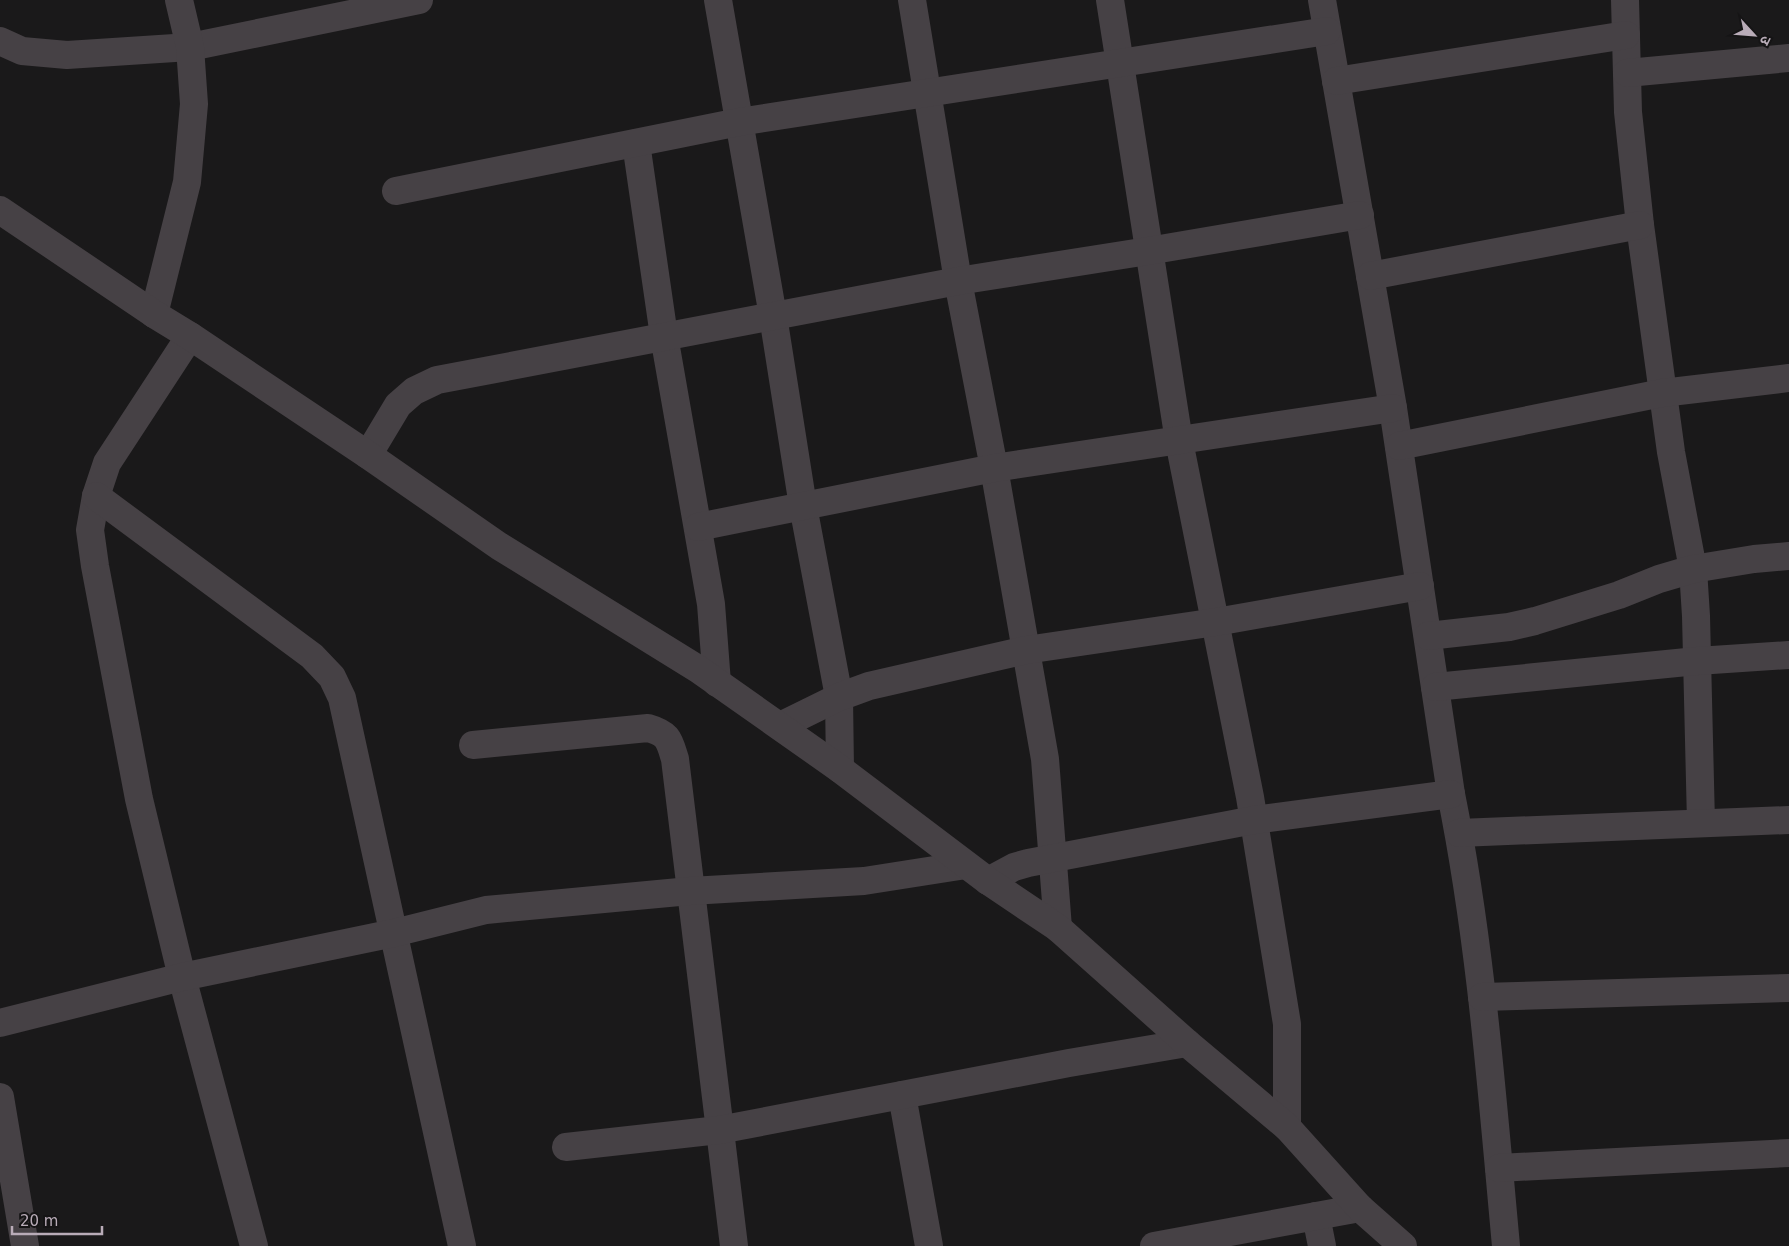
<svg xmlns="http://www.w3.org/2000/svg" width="1789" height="1246" font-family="'DejaVu Sans','Noto Sans Devanagari',sans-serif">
<rect width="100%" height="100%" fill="#1a191a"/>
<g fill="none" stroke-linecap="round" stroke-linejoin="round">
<g stroke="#464145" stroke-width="28">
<path d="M718,0L773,316L803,506L839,697L840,769"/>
<path d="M912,0L958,281L994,468L1045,759L1058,928"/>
<path d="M1110,0L1179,441L1250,797L1287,1024V1127"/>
<path d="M1322,0L1393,408L1451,794C1481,943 1492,1095 1506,1246"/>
<path d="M1625,0L1628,112L1640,225L1671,452L1693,569L1696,616L1701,823"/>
<path d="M0,41L22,51L67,55L190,47L419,0"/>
<path d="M1627,73L1789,58"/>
<path d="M1336,81L1626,35"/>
<path d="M636,143L664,336L711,604L717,683"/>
<path d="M396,191L739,122L1327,31"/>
<path d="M1370,276L1640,225"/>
<path d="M154,314L187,182L194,104L190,47L179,0"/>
<path d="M190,336L107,463L96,496L90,530L95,566L139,799L182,977L254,1246"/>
<path d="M1399,446L1662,393L1789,378"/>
<path d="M368,455L398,405L414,391L437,380L958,281L1148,251L1360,215"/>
<path d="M96,496L312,656L332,677L342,698L462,1246"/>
<path d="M698,527L994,468L1393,408"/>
<path d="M1428,636L1509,627L1535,621L1619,595L1659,579L1693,569L1754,559L1789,556"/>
<path d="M1435,687L1697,661L1789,655"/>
<path d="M780,726L839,697L869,686L1026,650L1216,622L1420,586"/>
<path d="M473,745L648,728C669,734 669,740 675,759L734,1246"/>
<path d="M1459,833L1789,820"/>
<path d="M988,881L1014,867L1028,863L1254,820L1451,794"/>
<path d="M1482,997L1789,988"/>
<path d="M0,1023L182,977L394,933L486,910L690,891L864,881L966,865"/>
<path d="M902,1095L929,1246"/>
<path d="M0,1097L25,1246"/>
<path d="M566,1147L719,1130L1069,1063L1187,1043"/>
<path d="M1499,1168L1789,1153"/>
<path d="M1316,1216L1322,1246"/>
<path d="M1154,1246L1360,1208"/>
</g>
<path stroke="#464145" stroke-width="28" d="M0,210L154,314L190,336L368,455L499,546L698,669L840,769L988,881L1058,928L1187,1043L1287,1127L1360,1208L1403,1246"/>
</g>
<g transform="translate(1754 35) rotate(116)" stroke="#151415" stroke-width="4" paint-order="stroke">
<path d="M0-4L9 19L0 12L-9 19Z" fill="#b9acb8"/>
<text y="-8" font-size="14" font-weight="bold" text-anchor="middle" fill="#b9acb8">उ</text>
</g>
<path d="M12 1226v8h90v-8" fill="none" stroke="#b9acb8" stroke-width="2.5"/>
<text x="20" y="1226" font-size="15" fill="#b9acb8" stroke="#151415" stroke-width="4" paint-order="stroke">20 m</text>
</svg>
